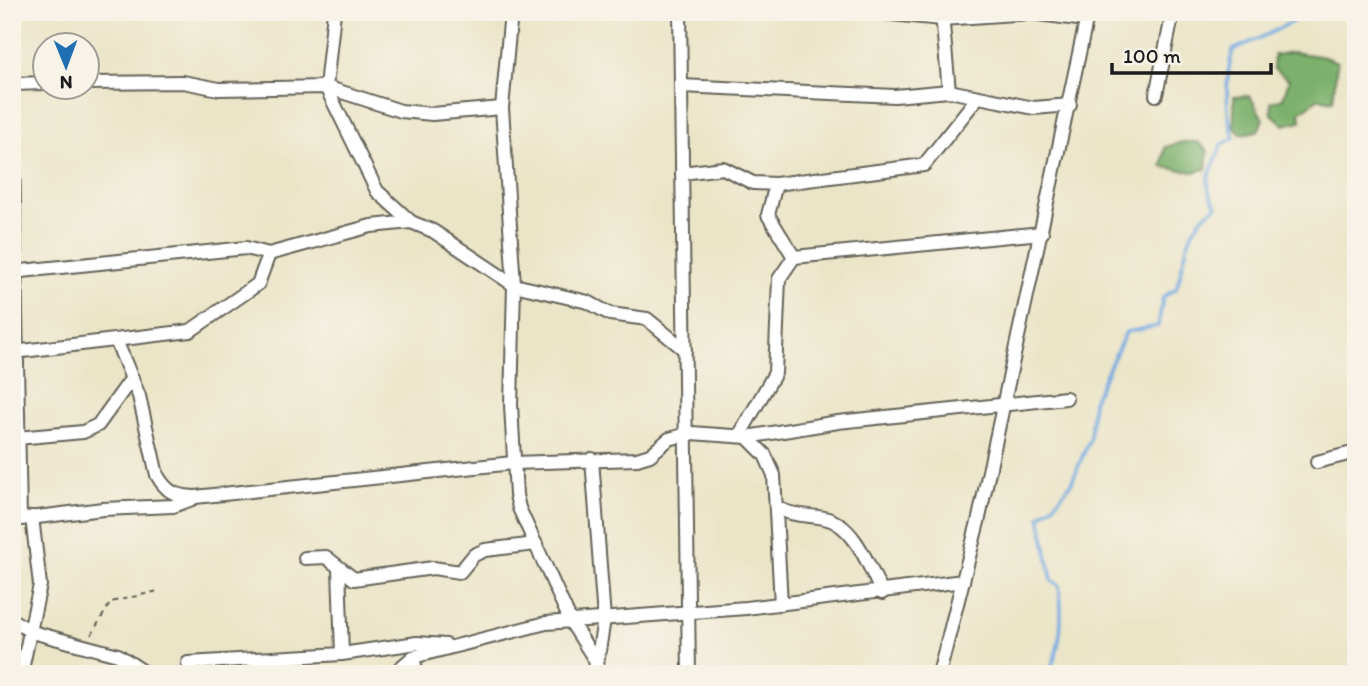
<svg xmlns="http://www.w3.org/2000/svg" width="1368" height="686" font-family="Itim,sans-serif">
<rect width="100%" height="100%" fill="#f7f3e8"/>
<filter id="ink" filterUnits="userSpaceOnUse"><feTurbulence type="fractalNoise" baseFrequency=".0143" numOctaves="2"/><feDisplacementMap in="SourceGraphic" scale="14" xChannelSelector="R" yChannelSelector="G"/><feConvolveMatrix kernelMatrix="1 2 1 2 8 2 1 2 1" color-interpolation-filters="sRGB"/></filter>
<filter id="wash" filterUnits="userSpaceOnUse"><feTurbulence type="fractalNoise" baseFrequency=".00686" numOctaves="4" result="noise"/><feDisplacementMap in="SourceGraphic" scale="28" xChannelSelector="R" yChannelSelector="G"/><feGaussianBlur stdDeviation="1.57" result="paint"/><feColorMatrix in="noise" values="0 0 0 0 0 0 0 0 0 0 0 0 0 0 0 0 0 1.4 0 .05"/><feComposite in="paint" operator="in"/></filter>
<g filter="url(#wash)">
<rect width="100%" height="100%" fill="#ebe5c8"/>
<g fill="#7cb06c" stroke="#4c6644" stroke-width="2">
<path d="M1293,52L1325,57L1337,62L1333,101L1319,98L1300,112L1301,121L1284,125L1272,114L1271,102L1283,98L1289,80L1273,68L1274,55Z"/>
<path d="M1250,96L1263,119L1258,131L1241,134L1234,127V97Z"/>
<path d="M1183,142H1198L1208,151L1206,169L1194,172L1162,167L1165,147Z"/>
</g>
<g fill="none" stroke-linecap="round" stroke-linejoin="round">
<path stroke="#71a8e0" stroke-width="3.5" d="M1048,674C1062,647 1063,615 1059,585L1052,581L1040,516L1054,505L1072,482L1090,438L1093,401L1126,332L1158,326L1163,297L1176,289C1187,257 1184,225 1217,206C1198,178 1214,172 1221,145L1234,138C1225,110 1225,78 1233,50C1255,40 1289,26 1306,12"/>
</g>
</g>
<g filter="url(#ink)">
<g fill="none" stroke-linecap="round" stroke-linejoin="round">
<defs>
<g id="minor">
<path d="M334,12L326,87L377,191L411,222L433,231L514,285L588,302L610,314L647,319L685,350"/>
<path d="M511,12L502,108L514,285L511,405L516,495L519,508L571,622L595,660L597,674"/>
<path d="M680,12L689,674"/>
<path d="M872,12L942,19L1031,13L1086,20"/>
<path d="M942,14L949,91"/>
<path d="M88,83L183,82L219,89L326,87L401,111L432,114L502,108"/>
<path d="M12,84L46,83"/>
<path d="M681,86L895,96L949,91L1034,108L1070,105"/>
<path d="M1156,95L1173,12"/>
<path d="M12,103L20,519"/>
<path d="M682,173L723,168L753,183L776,184L924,165L978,97"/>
<path d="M794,257L1042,233"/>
<path d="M12,272L246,248L269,254L371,226L411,222"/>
<path d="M116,340L139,396L157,475C167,493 176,496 195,497L513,463L637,459L650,455L669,439L691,433L747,437L838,422L1066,398"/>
<path d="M14,352L190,331L258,284L269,254"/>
<path d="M739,436L775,373L779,279L794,257L768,215L776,184"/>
<path d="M747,437L765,455L774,475L781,604"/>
<path d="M17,438L83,432L98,425L132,378"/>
<path d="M592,459L604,619L597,664"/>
<path d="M1317,462L1356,452"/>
<path d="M777,507C790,516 808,515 824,518C855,524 869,567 882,593"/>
<path d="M13,520L103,509L173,506L192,499"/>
<path d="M305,558L326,557L354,579L433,568L460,572L474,555L485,550L536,544"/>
<path d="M339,568L342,654"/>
<path d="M12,620L32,632L118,655L147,674"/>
<path d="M413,657L417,674"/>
<path d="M21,674L40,585L32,517"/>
<path d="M191,674L188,663L342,654L417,643L446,645"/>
<path d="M393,674L413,657L546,623L746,608L963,581"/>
<path d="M939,674L979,518L1088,12"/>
</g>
</defs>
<use href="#minor" stroke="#646258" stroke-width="16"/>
<path stroke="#646258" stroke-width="2" stroke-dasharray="5 5" stroke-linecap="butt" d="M91,635L111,602L158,591"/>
<use href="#minor" stroke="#fff" stroke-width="12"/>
</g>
</g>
<rect width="1368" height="686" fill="none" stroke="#f7f3e8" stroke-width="42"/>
<g transform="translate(66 66) rotate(179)"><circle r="33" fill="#f7f3e8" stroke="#9f9d96" stroke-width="2"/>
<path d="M0-5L12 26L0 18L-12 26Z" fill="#1f6fb2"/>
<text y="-10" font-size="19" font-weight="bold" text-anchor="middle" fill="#1c1c1c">N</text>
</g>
<path d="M1112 63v10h159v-10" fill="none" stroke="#1c1c1c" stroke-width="3.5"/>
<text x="1123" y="63" font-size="21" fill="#1c1c1c" stroke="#f7f3e8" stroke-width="5" paint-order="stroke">100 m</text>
</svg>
